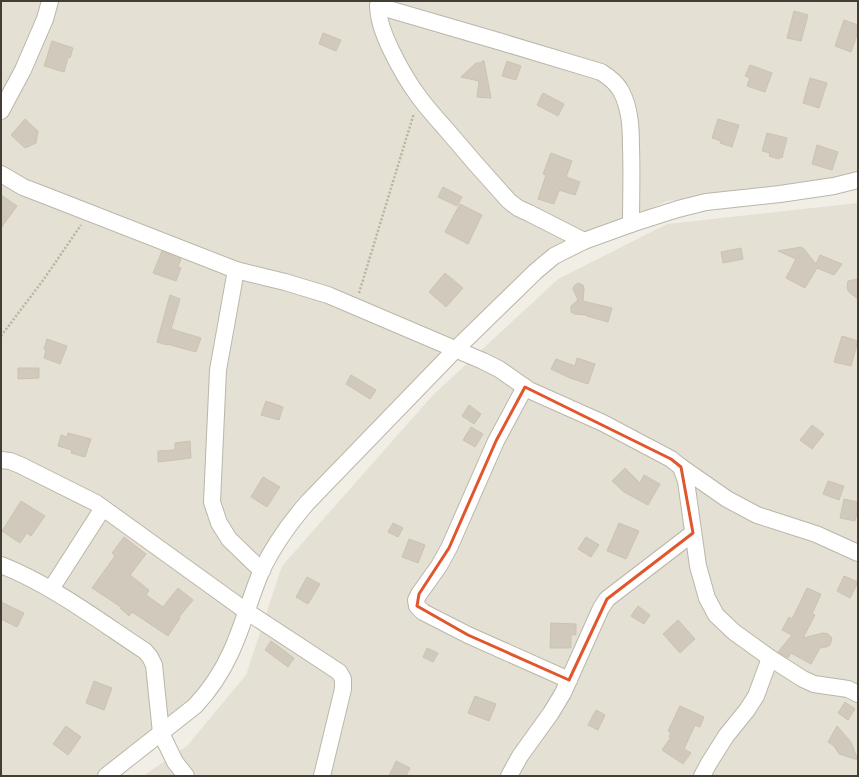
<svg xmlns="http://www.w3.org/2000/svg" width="859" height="777" font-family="'Public Sans',sans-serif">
<rect width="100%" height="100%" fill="#f1eee6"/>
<g fill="#e4e0d4">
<path d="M1,1H858V177L772,189L667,201L553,254L278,536L204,697L95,776H1Z"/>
<path d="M858,203V776H143L187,746L246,675L282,566L432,396L558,279L667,224Z"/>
</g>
<g fill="#d1cabc" stroke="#cbc3b0">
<path d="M794,11L808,15L801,41L787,38Z"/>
<path d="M844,20L858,25V32L851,52L835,46Z"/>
<path d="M323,33L341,40L336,51L319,44Z"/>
<path d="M52,41L73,48L70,58L68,57L64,72L44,66Z"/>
<path d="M482,61H484L491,98L477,97L479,81L461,77L476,63H482Z"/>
<path d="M507,61L521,66L516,80L502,76Z"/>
<path d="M750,65L772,73L765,92L747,86L750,78L745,76Z"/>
<path d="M810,78L827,83L819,108L803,103Z"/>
<path d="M543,93L564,104L558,116L537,105Z"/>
<path d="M25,119L38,131L36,143L25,148L11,135Z"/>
<path d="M718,119L739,125L732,147L720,143L721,141L712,138Z"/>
<path d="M767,133L787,138L782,158L780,157L779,159L769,156L770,153L762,151Z"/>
<path d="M817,145L838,152L832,170L812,164Z"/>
<path d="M551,153L572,161L566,177L580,182L575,195L559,190L554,204L538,199L546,175L543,174Z"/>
<path d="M443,187L462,197L457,206L438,197Z"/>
<path d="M1,195L17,206L1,228Z"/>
<path d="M460,204L482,215L468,244L445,232Z"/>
<path d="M801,247L804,249L816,264L820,255L842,264L834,275L817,268L805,288L786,278L796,259L778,251Z"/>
<path d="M741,248L743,259L723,263L721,252Z"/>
<path d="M162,251L181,259L178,267L181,268L176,281L153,273Z"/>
<path d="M445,273L463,288L446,307L429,292Z"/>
<path d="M858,279V299L849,292L847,288L848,281Z"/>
<path d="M578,283L583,285L584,289L583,301L612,308L608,322L587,316V315L575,314L571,312V306L578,300L573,289L574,286Z"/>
<path d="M170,295L180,299L171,329L201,338L196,352L167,344V345L157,342Z"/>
<path d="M842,336L858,341L851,366L834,362Z"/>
<path d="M47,339L67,346L60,364L44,358L46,350L44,349Z"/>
<path d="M577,358L595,364L588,384L570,378L551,369L556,359L575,366Z"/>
<path d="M18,368H39V378L18,379Z"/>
<path d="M351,375L376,390L370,399L346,384Z"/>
<path d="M266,401L283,407L279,420L261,415Z"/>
<path d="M469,405L481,414L474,424L462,416Z"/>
<path d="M812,425L824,434L812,449L800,440Z"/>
<path d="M471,427L483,434L475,447L463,440Z"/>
<path d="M68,433L91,439L85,457L71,453L72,450L58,446L61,435L67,437Z"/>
<path d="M190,441L191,458L158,462V451L175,450V443Z"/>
<path d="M625,468L640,483L644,475L660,484L648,505L624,492L612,481Z"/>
<path d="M263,477L280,487L267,507L251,497Z"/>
<path d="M828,481L844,486L839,500L823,494Z"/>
<path d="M844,499L858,502V509L855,521L840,518Z"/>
<path d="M21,501L45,516L31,536L27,533L20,543L2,531Z"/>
<path d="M393,523L403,528L398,537L388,532Z"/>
<path d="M619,523L639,531L626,559L607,551Z"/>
<path d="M124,537L146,554L130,575L149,590L146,595L163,607L178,588L193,600L179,617L180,618L168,636L132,612L129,616L120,608L121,607L92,588L115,556L112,553Z"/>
<path d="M586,537L599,545L591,557L578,549Z"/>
<path d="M409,539L425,545L418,563L402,557Z"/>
<path d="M844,576L858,582L850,598L837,591Z"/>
<path d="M307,577L320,584L308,604L296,597Z"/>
<path d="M807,588L821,594L812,614L815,615L803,638L823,633L828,634L832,638L830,645L826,647L820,648L811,664L791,653L788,658L778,652L792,635L782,630L789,617L792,619L798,607Z"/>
<path d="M1,602L24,613L17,627L1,619Z"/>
<path d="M638,606L650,615L644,624L631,616Z"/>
<path d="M678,620L695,639L680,653L663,634Z"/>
<path d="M551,623L576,624V635H571V648H550Z"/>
<path d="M271,641L294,658L288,667L265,650Z"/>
<path d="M427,648L438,653L433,662L423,657Z"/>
<path d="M94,681L112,688L104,710L86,703Z"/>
<path d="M475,696L496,704L489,721L468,713Z"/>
<path d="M845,702L855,709L848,720L838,713Z"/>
<path d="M680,706L704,717L700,727L695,725L684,749L691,753L683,764L662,750L671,737H669L671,733L668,731Z"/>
<path d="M596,710L605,715L598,730L588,725Z"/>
<path d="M66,726L81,737L68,755L53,744Z"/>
<path d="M837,726L851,742L858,760L839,754L834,746L828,742Z"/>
<path d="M396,761L410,768L406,776H389Z"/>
</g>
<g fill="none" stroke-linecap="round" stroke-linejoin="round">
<defs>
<g id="minor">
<path d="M379,1C373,25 405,78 419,97C427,108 436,118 445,128C466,153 487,177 509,201L518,208L529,213L584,241"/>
<path d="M378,6L498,41L601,72C609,77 616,82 621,91C630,108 631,127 631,147C632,173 631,198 631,224"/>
<path d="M1,111L23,70L45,19L50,1"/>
<path d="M1,174L23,187L49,197L236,270L285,282L328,295L483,361L499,369L529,390L603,423L671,459L681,467L727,499L757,515L816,534L858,553"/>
<path d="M236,270L218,370L212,502L219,523L229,539L262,571"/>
<path d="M525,387L496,441L449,548L439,566L419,594L416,600L417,606L423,612L468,635L569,680"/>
<path d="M1,460L10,461L20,465L96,503L103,508L246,611L339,672L343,679V689L322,776"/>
<path d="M681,467L686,481L698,566L707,598L716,615L734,632L770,658L803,679L814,684L848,689L858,694"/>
<path d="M1,565C52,585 99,621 145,651L150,657L154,665L161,733L175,762L186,776"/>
<path d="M51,589L103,508"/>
<path d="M106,776L195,706C210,690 222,672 231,652C243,626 250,598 261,572C273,546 289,524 307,503L456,349L535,272L554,256L584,241L631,224L678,209L706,202L780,194L834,186L858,180"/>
<path d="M509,776L520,756L551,713L563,693L601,608L607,599L693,533"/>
<path d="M702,776L709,763L726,736L747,710L756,696L770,658"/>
</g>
</defs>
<use href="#minor" stroke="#bbb6a9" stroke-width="18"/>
<g stroke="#bbb39c" stroke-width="2.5" stroke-dasharray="2 2" stroke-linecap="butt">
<path d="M359,293L414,113"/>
<path d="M1,336L44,279L81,225"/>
</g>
<use href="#minor" stroke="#fff" stroke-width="16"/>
</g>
<path fill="none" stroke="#e1562c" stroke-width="3" stroke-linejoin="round" d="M525,387L671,459L681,467L693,533L607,599L569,680L468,635L417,606L419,594L449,548L496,441Z"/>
<rect width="859" height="777" fill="none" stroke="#423e36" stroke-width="4"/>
</svg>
